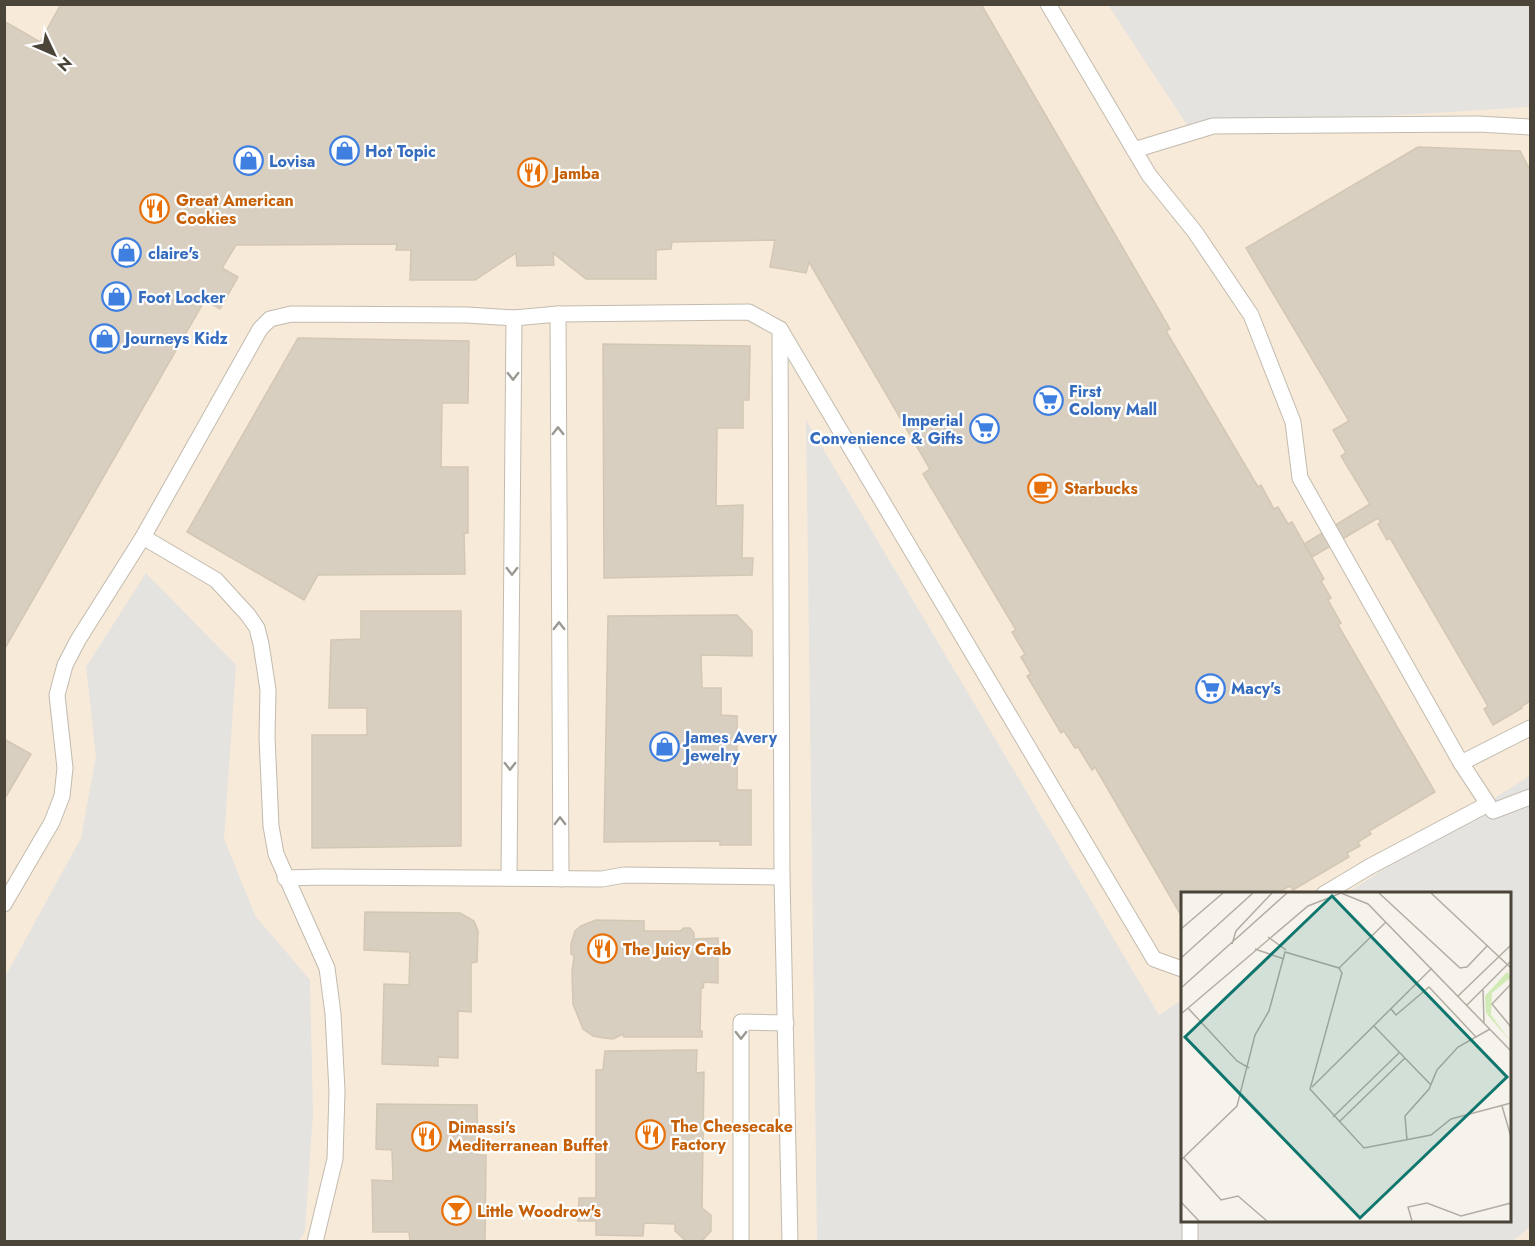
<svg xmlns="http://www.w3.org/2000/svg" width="1535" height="1246" font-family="Jost,sans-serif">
<rect width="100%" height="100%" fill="#f6f3ec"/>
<path fill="#f7ead8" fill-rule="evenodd" d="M5,5H1530V1241L5,1242ZM1182,894H1510V1220H1182Z"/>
<g fill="#e5e3e0">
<path d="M1108,5H1530V107L1189,128Z"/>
<path d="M806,420L1159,1015L1182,1000V1220H1510V894L1347,893L1529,776L1530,779V1227L1511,1242L817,1241Z"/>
<path d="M146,573L236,665L224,839L256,917L310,980L313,1113L305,1231L299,1241H5V977L81,838L96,756L86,667Z"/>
</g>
<g fill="#d8cfc1" stroke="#d3c7b4" stroke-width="1.5">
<path d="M61,4H981L1170,329L1166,331L1258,487L1261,485L1274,509L1278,507L1288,524L1292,522L1324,579L1321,581L1331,598L1328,600L1341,623L1338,625L1435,792L1369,831L1371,834L1358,842L1360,846L1347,853L1349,857L1293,890L1290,886L1277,893L1275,890L1269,894H1182V917L1095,767L1092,770L1078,747L1075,748L1064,731L1061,733L1027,676L1031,674L1021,657L1025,654L1012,632L1016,630L923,474L930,469L809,262L806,273L770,267L775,240L672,242L671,249L656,250V279H586L553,253L554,265L517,266L516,253L475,280H410L411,250H396L397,244L236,245L222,268L238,277L220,309L205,300L4,650V21L40,42Z"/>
<path d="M1418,147L1520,151L1530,170V701L1521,707L1522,708L1493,725L1484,709L1488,706L1390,538L1387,540L1378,524L1381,522L1378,518L1312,557L1304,544L1370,504L1341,456L1346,453L1333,430L1349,421L1246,248Z"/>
<path d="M298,338L469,341L468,403H442L441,467H468V533H464L465,574L318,575L304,600L187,532Z"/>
<path d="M603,344L750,346L749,400H743V428H717L716,506L743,505L742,558H753L752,575L604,578Z"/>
<path d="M361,611H461V846L312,848V735H367V708H329L331,640L361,639Z"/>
<path d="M737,615L752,631V656L701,655L702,688H721V715L737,716V790H751V845H720V841L604,842L608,616Z"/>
<path d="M4,739L31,754L4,800Z"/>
<path d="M365,912L460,913L474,921L478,931L477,962L471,963V1012L458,1011V1058L438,1057V1066L382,1064L384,984L409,985L410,952L364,950Z"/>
<path d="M596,920L644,921V931H680L684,928H690L694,933V939L718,938V983L704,982L703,988H701L700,1031H702V1037H624L623,1034L613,1039L604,1038L593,1036L583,1029L573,1004L572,972L574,956L571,954V944L575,931L581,926Z"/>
<path d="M697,1050L696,1073L704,1072L702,1208L711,1215V1231L701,1242L686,1241L675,1231V1224L644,1223L643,1236L596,1235V1221H578L579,1198H596V1070H603L605,1051Z"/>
<path d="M377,1104L477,1105L478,1155H486L485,1241L410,1242L409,1232H373L372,1180L393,1181L392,1150L376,1149Z"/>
</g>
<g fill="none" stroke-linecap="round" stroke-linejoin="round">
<defs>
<g id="service">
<path d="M1048,4L1149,175L1195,232L1251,315L1293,422L1300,478L1461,763L1488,804L1369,867L1324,894"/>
<path d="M1134,150L1213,126L1478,124L1530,127"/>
<path d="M558,314L561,879"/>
<path d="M780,329L782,877L790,1242"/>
<path d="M143,537L216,580L248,615L257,628L261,644L268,690L267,737L271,826L276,854L327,968L333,1014L337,1091L335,1159L315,1242"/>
<path d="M1461,763L1530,728"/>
<path d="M1493,811L1530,797"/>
<path d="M285,878L323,877L602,879L624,875L782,877"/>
<path d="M509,878L514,318"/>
<path d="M4,904L52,822L62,796L65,768L57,695L65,665L78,640L143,537L260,329L270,319L291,314L467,315L514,318L558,314L749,312L780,329L1154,959L1182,969"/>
<path d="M741,1242V1022L786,1023"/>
<path d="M1190,1242V1220"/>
</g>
</defs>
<use href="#service" stroke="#c2bbae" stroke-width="17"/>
<use href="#service" stroke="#fff" stroke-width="15"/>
</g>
<defs><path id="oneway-chevron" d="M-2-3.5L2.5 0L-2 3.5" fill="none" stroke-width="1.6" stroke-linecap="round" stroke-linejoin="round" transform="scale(1.5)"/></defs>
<g stroke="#9c9892">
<use href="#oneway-chevron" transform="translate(513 376) rotate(90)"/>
<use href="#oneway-chevron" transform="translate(558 431) rotate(-90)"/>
<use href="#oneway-chevron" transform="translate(512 571) rotate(90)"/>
<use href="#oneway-chevron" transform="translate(559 626) rotate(-90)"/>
<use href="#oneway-chevron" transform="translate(510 766) rotate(90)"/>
<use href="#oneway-chevron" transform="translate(560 821) rotate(-90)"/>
<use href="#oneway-chevron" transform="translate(741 1035) rotate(90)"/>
</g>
<defs>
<symbol id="shop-ring" viewBox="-11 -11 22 22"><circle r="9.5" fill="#fff" stroke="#3f7fe0" stroke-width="1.5"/><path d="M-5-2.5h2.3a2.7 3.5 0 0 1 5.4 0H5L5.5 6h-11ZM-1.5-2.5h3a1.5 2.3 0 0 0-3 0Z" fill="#3f7fe0"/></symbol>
<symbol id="restaurant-ring" viewBox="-11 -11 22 22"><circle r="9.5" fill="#fff" stroke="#e8710a" stroke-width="1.5"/><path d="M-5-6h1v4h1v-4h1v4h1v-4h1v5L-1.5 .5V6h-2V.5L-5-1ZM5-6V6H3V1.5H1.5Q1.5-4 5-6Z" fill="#e8710a"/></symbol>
<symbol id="supermarket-ring" viewBox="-11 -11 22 22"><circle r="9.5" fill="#fff" stroke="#3f7fe0" stroke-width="1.5"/><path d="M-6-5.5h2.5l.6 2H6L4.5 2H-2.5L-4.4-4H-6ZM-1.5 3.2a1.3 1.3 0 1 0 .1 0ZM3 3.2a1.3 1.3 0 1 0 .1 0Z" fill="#3f7fe0"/></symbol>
<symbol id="cafe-ring" viewBox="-11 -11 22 22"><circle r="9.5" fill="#fff" stroke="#e8710a" stroke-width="1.5"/><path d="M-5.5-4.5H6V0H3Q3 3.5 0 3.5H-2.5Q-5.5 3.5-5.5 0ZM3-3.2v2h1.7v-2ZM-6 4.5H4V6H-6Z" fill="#e8710a"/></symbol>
<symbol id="bar-ring" viewBox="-11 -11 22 22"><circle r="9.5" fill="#fff" stroke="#e8710a" stroke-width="1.5"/><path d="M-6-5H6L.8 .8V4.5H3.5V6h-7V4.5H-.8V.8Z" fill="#e8710a"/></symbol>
</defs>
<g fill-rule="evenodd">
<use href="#shop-ring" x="328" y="134" width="33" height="33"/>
<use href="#shop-ring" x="232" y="144" width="33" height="33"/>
<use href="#restaurant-ring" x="516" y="156" width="33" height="33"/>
<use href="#restaurant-ring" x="138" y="192" width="33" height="33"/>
<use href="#shop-ring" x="110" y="236" width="33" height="33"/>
<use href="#shop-ring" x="100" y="280" width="33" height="33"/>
<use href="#shop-ring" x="88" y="322" width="33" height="33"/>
<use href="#supermarket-ring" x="1032" y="384" width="33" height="33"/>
<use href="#supermarket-ring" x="968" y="412" width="33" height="33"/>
<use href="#cafe-ring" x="1026" y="472" width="33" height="33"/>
<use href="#supermarket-ring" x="1194" y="672" width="33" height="33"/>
<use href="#shop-ring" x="648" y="730" width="33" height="33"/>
<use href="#restaurant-ring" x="586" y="932" width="33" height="33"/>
<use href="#restaurant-ring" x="634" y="1118" width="33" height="33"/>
<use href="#restaurant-ring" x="410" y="1120" width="33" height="33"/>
<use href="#bar-ring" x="440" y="1194" width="33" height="33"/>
</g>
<g text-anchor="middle" stroke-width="4.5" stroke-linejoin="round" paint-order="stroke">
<g font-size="16" font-weight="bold" fill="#366cbe" stroke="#fff" text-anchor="start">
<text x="365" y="157">Hot Topic</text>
<text x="269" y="167">Lovisa</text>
<text x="148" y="259">claire's</text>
<text x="138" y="303">Foot Locker</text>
<text x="125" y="344">Journeys Kidz</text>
<text x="1069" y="397">First<tspan x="1069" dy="18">Colony Mall</tspan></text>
<text x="963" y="426" text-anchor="end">Imperial<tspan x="963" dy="18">Convenience &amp; Gifts</tspan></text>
<text x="1231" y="694">Macy's</text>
<text x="685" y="743">James Avery<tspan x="685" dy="18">Jewelry</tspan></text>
</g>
<g font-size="16" font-weight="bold" fill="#c56008" stroke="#fff" text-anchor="start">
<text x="554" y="179">Jamba</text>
<text x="176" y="206">Great American<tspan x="176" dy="18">Cookies</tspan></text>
<text x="1064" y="494">Starbucks</text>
<text x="623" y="955">The Juicy Crab</text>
<text x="671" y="1132">The Cheesecake<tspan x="671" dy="18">Factory</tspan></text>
<text x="448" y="1133">Dimassi's<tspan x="448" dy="18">Mediterranean Buffet</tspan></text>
<text x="477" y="1217">Little Woodrow's</text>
</g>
</g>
<g transform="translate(1181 892)">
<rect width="330" height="330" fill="#f6f3ec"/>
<path d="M326,80L330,85L311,101L310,123L330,150L305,121L304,104Z" fill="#d2eab5"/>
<path fill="none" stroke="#b2ada4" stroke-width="1.5" d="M198,1L279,76L286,75L306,54M250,1L330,76M0,37L42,1M87,45L105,58M51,52L55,39L91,1M74,57L103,67M0,66L72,1M158,76L205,30M330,92L311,112L330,135M0,96L106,1M302,98L303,131M277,104L330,53M286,113L330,69M7,116L56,169L68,176M210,117L215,123L248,95L295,145M0,122L127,14L160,1L187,12L330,159M193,134L250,193M131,195L251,76M321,214L330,245M152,225L219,160M158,230L224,166M226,248L224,224L248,197L256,178L277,155L309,137M3,266L40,308L57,304L86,329M0,268L56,214L74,143L88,119L104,60L158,76L161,81L129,197L183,256L250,243L270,227L330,211M0,310L18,329M231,329L227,315L246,311L280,324L330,311"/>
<path fill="#0f766e" fill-opacity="0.15" stroke="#0f766e" stroke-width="3" d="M151,4L326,185L179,326L4,145Z"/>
<rect width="330" height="330" fill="none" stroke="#4b4439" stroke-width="3"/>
</g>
<rect width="1535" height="1246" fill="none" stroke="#4b4439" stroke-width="12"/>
<g transform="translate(54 54) rotate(134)" stroke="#ffffff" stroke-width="4.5" paint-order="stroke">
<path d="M0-4.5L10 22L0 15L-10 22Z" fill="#4b4439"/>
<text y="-9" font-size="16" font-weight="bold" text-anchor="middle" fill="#4b4439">N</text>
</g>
</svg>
